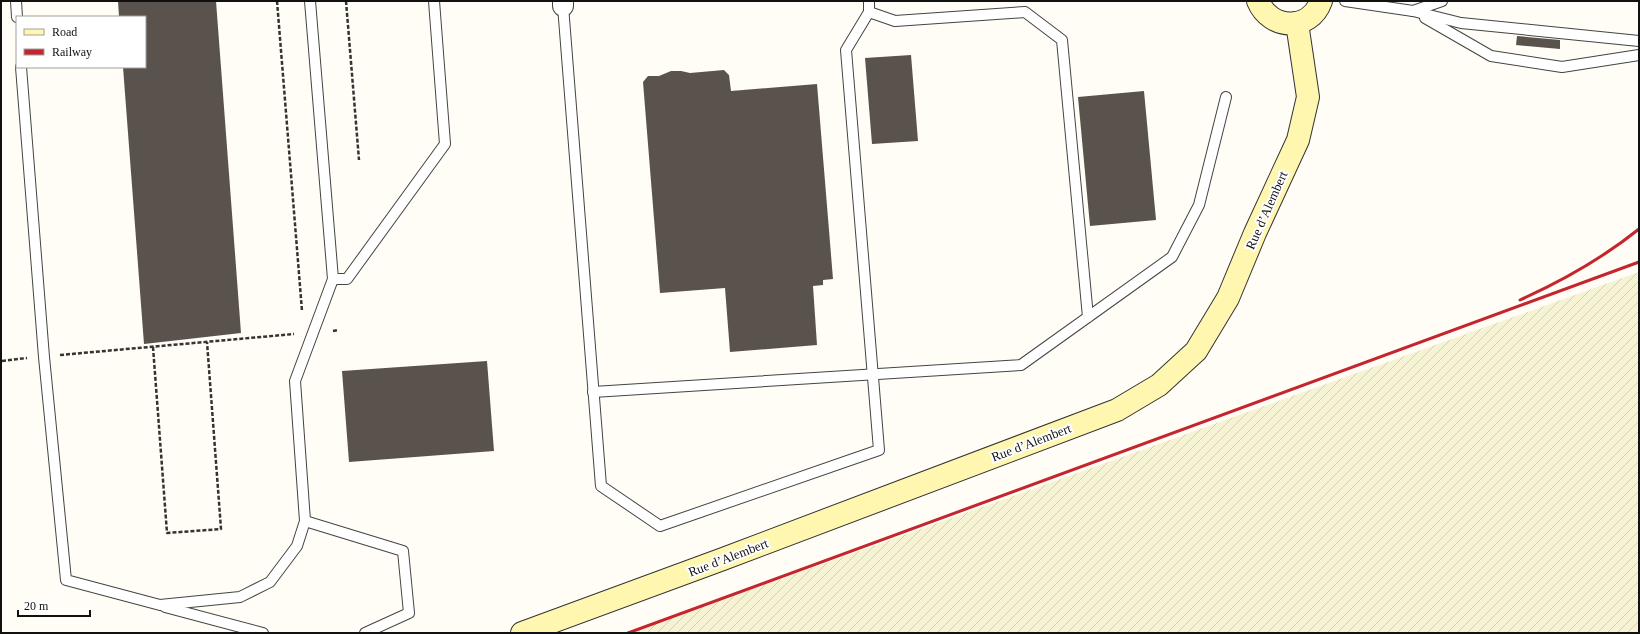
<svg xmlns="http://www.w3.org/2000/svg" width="1640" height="634" font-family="Georgia,serif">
<defs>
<pattern id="farmland-furrows" width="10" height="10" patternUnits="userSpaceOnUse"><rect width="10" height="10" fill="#f6f3d4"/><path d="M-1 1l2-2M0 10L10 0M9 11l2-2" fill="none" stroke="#d2cfb5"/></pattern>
</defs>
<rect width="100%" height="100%" fill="#fffdf5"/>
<path fill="url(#farmland-furrows)" d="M1639,272V633H630Z"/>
<g fill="#5a524d">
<path d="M118,1H216L241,333L144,344L123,67H145V17H119Z"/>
<path d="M1517,36L1560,40V49L1516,45Z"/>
<path d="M911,55L918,141L872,144L865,58Z"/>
<path d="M724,70L729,75L731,91L817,84L833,279L823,280V285L813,286L817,345L730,352L725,288L660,293L643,82L648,76H659L671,71H681L690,73Z"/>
<path d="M1144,91L1156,220L1090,226L1078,97Z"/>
<path d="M487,361L494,451L349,462L342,371Z"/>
</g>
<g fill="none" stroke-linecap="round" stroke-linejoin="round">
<defs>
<g id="lane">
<path d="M16,1L17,17"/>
<path d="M1345,1L1413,11L1461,23L1639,41"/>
<path d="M563,6L601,486L660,526L879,450L846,50L869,12V1"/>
<path d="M1413,11L1442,1"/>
<path d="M869,12L895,21L1025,12L1062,40L1088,317"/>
<path d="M1425,18L1491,56L1562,67L1639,55"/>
<path d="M21,67L44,357L66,580L160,605L240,597L270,582L297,546L305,521L295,381L333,279L310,1"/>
<path d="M333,279H347L445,144L434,1"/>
<path d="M593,392L1021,365L1172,257L1199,205L1226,97"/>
<path d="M305,521L403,551L409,613L365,633"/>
<path d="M165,607L263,633"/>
</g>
<path id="street" d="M563,1V6"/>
<g id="secondary">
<path d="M1258,1C1270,30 1310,32 1321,1"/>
<path d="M522,633L723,559L1117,410L1159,385L1196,351L1228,298L1255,233L1298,140L1308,97L1297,23"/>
</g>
</defs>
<use href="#lane" stroke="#444" stroke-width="12"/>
<use href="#street" stroke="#444" stroke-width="22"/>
<use href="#secondary" stroke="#333" stroke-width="24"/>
<g stroke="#333" stroke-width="2.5" stroke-dasharray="4 2" stroke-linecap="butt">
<path d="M277,1L302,311"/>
<path d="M346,1L359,160"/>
<path d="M333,331L338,330"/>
<path d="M153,347L167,533L221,529L207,342"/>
<path d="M60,355L294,334"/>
<path d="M2,361L27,358"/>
</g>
<use href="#lane" stroke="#fff" stroke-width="10"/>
<use href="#street" stroke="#fff" stroke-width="20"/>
<use href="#secondary" stroke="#fff6b0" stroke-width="22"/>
<g stroke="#c4262e" stroke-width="3">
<path d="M1520,300C1562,281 1603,258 1639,229"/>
<path d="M628,633L1639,262"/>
</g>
</g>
<g text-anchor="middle" stroke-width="4" stroke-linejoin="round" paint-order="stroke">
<g font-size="13" fill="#111" stroke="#fff">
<text transform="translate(1266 210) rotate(-66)" y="5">Rue d’Alembert</text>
<text transform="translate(1031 442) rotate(-21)" y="5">Rue d’Alembert</text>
<text transform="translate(728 557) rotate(-21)" y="5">Rue d’Alembert</text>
</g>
</g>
<rect width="1640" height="634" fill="none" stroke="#111111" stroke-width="4"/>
<rect x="16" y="16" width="130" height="52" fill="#ffffff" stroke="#a0a0a0"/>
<rect x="24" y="29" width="20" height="6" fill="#fff6b0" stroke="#a0a0a0"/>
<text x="52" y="36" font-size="12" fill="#111111">Road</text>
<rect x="24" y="49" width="20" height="6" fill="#c4262e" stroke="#a0a0a0"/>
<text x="52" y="56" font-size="12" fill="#111111">Railway</text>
<path d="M18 610v6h72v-6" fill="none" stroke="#111111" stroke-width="2"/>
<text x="24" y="610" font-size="12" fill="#111111" stroke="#ffffff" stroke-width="3" paint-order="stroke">20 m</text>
</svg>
